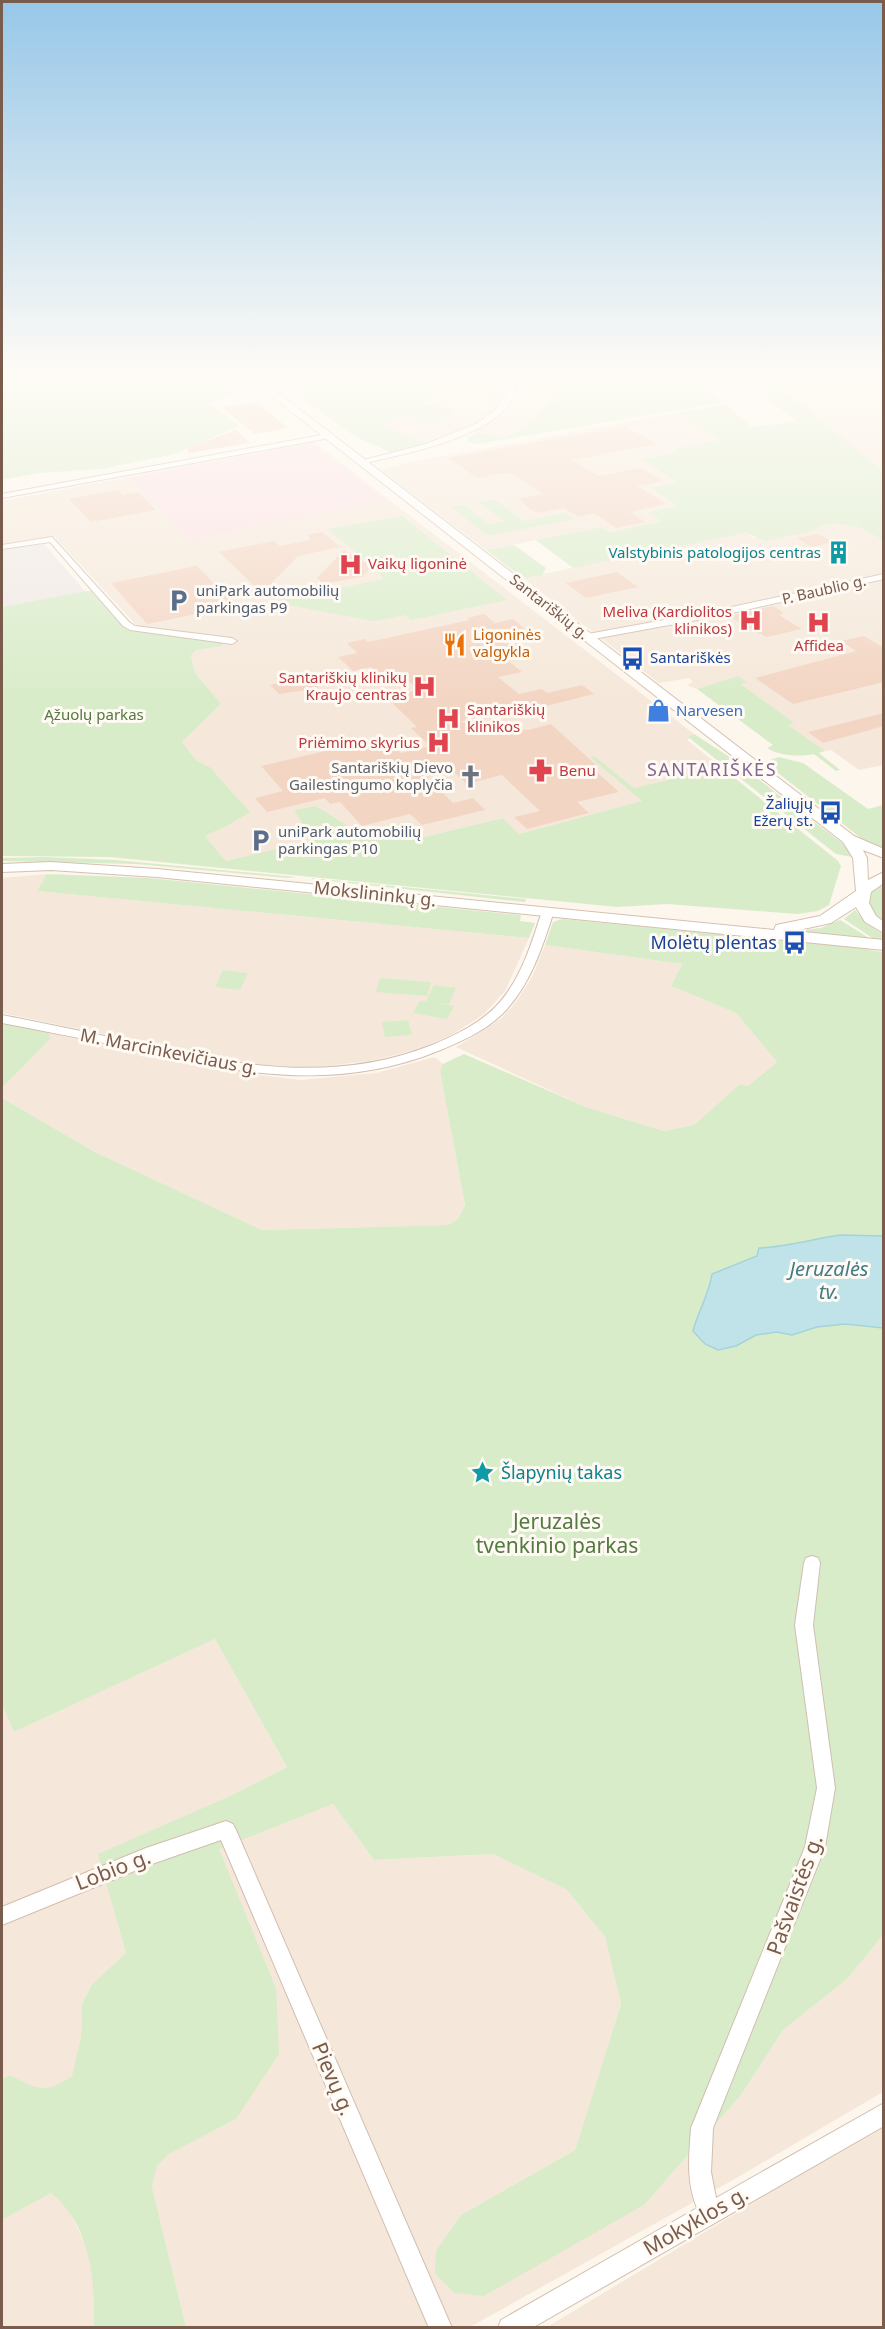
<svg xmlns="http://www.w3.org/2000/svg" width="885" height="2329" font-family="'Noto Sans',sans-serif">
<rect width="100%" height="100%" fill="#fdf6ec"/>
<g fill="#f5e8da">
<path d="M149,375H230L231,376L184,385L160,383Z"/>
<path d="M765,375L883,376V471L832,429Z"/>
<path d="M480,377L476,395L512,397L517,377H555L557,402L504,439L463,430L427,443L381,427L403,416L434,424L459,411L423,406L436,392L440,379Z"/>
<path d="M676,413L721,440L677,448L672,453L643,460L678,483L651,489L678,506L649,512L662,521L610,532L602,527L486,550L381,470L410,462Z"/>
<path d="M314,442L694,734L687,740L721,767L634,788L594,757H591L643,801L519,834L503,818L424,837L365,836L316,806L295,810L315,840L226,861L205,836L227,826L249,811L210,767L197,761L182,742L221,704L195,673L191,655L197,650L225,641L227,636L138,627L55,537L2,544V501Z"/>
<path d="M838,524L858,527L883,540V765L859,770L831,750L825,751L787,725L793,723L740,683L746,682L714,684L697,689L687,685L693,682L689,678L659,683L523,578L746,533L753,538L812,531L823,525Z"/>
<path d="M47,874L38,891L529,938L505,991L483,1015L453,1034L422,1048L370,1061L307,1068L248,1064L2,1013V878Z"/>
<path d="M545,945L682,964L671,986L736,1013L777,1062L748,1086L740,1084L694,1125L664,1131L586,1107L456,1047L502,1018L516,1002L532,977Z"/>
<path d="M49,1033L212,1069L300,1080L376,1073L435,1057L443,1064L440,1071L465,1205L458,1219L449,1225L262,1230L95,1152L2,1098V1088L48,1041Z"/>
<path d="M215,1639L287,1767L232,1795L99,1854L126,1953L92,1984L82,2004L81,2037L73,2076L56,2088L37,2089L10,2075L2,2079V1704L14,1732Z"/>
<path d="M333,1804L374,1860L493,1854L567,1890L605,1937L621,2004L575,2150L461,2215L644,2205L741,2095L783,2030L848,1978L883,1935V2092L733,2180L470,2327H186L152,2187L157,2166L168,2154L236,2119L276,1988L218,1849Z"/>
<path d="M883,2125V2327H547Z"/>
<path d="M51,2193L67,2207L87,2247L95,2291L94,2327H2V2220Z"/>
</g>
<path fill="#efe9e4" d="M44,544L85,591L2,607V550Z"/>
<path fill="#fbdfe3" d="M312,443L387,501L190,539L130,478Z"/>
<g fill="#d8ecc9">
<path d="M2,375H149C174,391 203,381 231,376L242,390L208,403L239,426L174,454L101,469L39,473L2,480Z"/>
<path d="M308,375H505L503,397L476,395L480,377L441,379L436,392L423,405L460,410L434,425L403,416L382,426L427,443L391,453L353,435L284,385Z"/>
<path d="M516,375H765L883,471V540L858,527L838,524L824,525L812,531L766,541L746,533L573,568L536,540L602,527L610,532L657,522L661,521L648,512L678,506L650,488L677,482L642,460L672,453L677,448L720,440L676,413L726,405L752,427L797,422L743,378L700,382L723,402L477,444L468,442V437L478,433L504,439L534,420L549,402H557L555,377Z"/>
<path d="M494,499L524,521L565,513L574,519L488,536L451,507L463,505L489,524L504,521L479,502Z"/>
<path d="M402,516L507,600L411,620L405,615L374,621L270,602L384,579C370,560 346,546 327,529Z"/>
<path d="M514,545L546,568L542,575L523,578L486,550Z"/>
<path d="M85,591H91L121,625L131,630L225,641L221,646L197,650L191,655L195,673L221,704L182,742L197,761L210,767L250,812L227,826L205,836L226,861L314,840L294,810L316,806L365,836L424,837L503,818L519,834L642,801L590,757L594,756L634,788L721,767L838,861L841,866L829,905L818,911L797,914L667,904L617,907L110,857L2,856V607Z"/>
<path d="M738,676L747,682L741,684L794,723L788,725L825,751L819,753L840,770L836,771L814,754C800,757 779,756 767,748L773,745L697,689Z"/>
<path d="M694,734L728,756L847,847L852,857L836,854L688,737Z"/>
<path d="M779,757L803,763L868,809L883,805V850L861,838L764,762Z"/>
<path d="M44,857L115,860L296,877L288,878L136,864L2,861V858Z"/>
<path d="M47,874L149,878L521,915L520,921L535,923L529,938L37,891Z"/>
<path d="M312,879V878L526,899L525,902Z"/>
<path d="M883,881V923L876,917L868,899L873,889Z"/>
<path d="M855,910L867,924L883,934V941H877L844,919Z"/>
<path d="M562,919L868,948L869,950L883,952V1935L848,1978L783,2030L741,2095L644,2205L484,2296L454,2293L435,2273L436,2251L461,2215L575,2150L621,2004L605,1937L567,1890L493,1854L374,1860L333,1804L219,1849L276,1988L279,2054L236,2119L169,2154L157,2166L152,2187L186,2327H94C95,2279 91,2226 51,2193L2,2220V2079L10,2075C37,2089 45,2095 72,2076L81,2037L82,2004L92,1984L126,1953L98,1854L232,1795L287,1767L215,1639L14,1732L2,1704V1098L95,1152L262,1230L448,1225L458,1219L465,1205L440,1071L443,1064L464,1054L586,1107L664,1131L694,1125L740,1084L748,1086L777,1062L736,1013L671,986L682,964L545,945L553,922Z"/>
<path d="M840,920L872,940L791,932L821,928Z"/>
<path d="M223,970L248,973L240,990L215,987Z"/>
<path d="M380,978L431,982L427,996L376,992Z"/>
<path d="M434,985L456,988L449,1004L436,1003L454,1006L447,1019L413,1013L420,1001H426Z"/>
<path d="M408,1020L412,1035L385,1037L382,1022Z"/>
<path d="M2,1024L49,1033L50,1039L2,1088Z"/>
</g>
<path fill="#bfe3e8" stroke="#a5d3da" stroke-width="1.5" d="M840,1235L883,1236V1328L845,1324L817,1327L792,1335L777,1332L756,1335L736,1346L718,1350L705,1344L693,1331C698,1311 709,1295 712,1274L757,1256L759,1248C786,1247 813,1239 840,1235Z"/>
<g fill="#f3d5c3">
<path d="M256,402L288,428L255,434L223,408Z"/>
<path d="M625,426L656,444L572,460L598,476L641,468L662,481L637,486L666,504L630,512L646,522L616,528L594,513L578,517L564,508L539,513L531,510L519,499L543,494L510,472L477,478L448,458Z"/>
<path d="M236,430L250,443L189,453L187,448Z"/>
<path d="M118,490L123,495L138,492L156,510L91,522L69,499Z"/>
<path d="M322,532L340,547L298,556L262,593L219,552L274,541L280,546L311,540L307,535Z"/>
<path d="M818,534L833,542L811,547L797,538Z"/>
<path d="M344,550L363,562L380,559L362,577L324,584L317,578Z"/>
<path d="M197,566L236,606L147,624L111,583Z"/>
<path d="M617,572L638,587L586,598L566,583Z"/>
<path d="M773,606L784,613L779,615L802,629L766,637L729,616Z"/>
<path d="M484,614L495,623L513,619L529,632L511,636L523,646L497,652L522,672L498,677L519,694L542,689L547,693L582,685L594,694L534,709L530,705L459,722L528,730L551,724L596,765L590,766L619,792L577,802L589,813L527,829L514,817L540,811L502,775L467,784L453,771L427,777L453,803L473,798L485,810L422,825L410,814L362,826L340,802L330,804L325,798L267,812L255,798L283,791L261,766L381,738L401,753L430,746L411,728L417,727L386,697L418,690L400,673L382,677L371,667L353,671L338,657L357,653L347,643L364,639L368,642L470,620L467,618Z"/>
<path d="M864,636L884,648V682L793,704L755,678L856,651L841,641Z"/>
<path d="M307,676L319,688L279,694L270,685Z"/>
<path d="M884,713V726L823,743L808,732Z"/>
</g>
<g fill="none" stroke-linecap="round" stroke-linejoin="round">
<defs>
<g id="minor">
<path d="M286,375H296L264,386L259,385Z"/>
<path d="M510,375H516C516,381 515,388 514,394C499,437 400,455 360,464L356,462L426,444L476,424L495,410L506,395Z"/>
<path d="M327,434H330V438L2,498V494Z"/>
<path d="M52,537L129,622L135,626L232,638L237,641L232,644L130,630L123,626L50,542L2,549V545Z"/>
<path d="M884,574V579L718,616L588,640L583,637L588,634L718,610Z"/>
<path d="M548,908L554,911C543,945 532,981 507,1009C489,1029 463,1041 438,1051C332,1094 229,1072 122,1047C82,1038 42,1031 2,1023V1015C42,1023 83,1031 123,1040C227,1064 329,1086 432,1045C456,1035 483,1022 500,1002C522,976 532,942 542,911Z"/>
<path d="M812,1556L818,1558L820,1563L813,1625L835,1788L825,1847L713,2128L711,2172L716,2198L884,2103V2126L532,2328H498L501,2320L697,2208C686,2182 689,2156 691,2128L805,1847L817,1788L795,1625L804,1563L806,1558Z"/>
<path d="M226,1821L233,1824L236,1830L452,2328H429L221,1840L149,1865L2,1925V1907L146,1848Z"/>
</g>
<path id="secondary" d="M244,375H255L854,836L884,849V858L863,850L867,858L868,880L884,872V883L871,892L869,903L876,916L884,922V933L865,922L856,907L831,923L794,931L884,940V950L157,877L51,870L2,872V864L51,862L157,869L774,930L776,925L820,916L856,891L853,858L843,842Z"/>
</defs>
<use href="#minor" stroke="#d1beb0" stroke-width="2"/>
<use href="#secondary" stroke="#d6c0b0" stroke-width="2"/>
<use href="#minor" fill="#fff" fill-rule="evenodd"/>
<use href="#secondary" fill="#fff" fill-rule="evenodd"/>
</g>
<linearGradient id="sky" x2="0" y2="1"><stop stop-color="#97c7e8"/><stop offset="0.53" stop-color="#fefbf6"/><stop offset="1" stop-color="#fefbf6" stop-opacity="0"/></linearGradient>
<rect width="885" height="701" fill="url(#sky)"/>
<defs>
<symbol id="building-bare" viewBox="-9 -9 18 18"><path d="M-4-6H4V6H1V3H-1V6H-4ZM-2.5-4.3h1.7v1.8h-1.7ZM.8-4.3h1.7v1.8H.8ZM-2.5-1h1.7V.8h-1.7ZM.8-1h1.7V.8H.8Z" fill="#0f9aa8" stroke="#fffaf3" stroke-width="2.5" paint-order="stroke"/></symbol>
<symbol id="hospital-bare" viewBox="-9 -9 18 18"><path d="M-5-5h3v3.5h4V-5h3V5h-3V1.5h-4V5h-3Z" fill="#e0444e" stroke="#fffaf3" stroke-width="2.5" paint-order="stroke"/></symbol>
<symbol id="parking-bare" viewBox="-9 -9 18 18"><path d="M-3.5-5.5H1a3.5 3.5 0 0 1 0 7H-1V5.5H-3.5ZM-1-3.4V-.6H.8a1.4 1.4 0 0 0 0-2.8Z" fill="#5c6f8a" stroke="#fffaf3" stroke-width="2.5" paint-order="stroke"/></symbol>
<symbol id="restaurant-bare" viewBox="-9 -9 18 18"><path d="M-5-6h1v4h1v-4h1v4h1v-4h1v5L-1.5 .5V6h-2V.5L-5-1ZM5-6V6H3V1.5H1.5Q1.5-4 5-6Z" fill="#e8710a" stroke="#fffaf3" stroke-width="2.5" paint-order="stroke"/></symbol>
<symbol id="bus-bare" viewBox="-9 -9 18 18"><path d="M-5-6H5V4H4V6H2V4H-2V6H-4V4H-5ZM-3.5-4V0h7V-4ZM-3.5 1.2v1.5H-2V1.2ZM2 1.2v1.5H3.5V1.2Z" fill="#1a4fb4" stroke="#fffaf3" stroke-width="2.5" paint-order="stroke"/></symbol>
<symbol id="shop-bare" viewBox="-9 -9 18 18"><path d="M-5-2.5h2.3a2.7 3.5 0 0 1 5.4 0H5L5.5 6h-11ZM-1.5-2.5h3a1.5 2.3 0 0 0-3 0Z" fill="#3f7fe0" stroke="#fffaf3" stroke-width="2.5" paint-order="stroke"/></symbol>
<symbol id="pharmacy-bare" viewBox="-9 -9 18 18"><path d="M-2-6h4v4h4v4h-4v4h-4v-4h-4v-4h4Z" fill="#e0444e" stroke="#fffaf3" stroke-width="2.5" paint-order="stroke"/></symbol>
<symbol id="church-bare" viewBox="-9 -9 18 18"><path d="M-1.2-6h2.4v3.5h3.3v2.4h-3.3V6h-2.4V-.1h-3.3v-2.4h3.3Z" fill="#6b7280" stroke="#fffaf3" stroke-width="2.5" paint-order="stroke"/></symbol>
<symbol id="sight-bare" viewBox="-9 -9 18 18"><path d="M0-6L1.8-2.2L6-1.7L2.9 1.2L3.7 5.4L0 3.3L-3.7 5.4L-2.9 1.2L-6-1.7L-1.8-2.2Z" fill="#0f9aa8" stroke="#fffaf3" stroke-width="2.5" paint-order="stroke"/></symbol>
</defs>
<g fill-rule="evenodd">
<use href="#building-bare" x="822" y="536" width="33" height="33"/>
<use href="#hospital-bare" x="334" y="548" width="33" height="33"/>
<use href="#parking-bare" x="162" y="584" width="33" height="33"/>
<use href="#hospital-bare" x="734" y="604" width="33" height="33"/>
<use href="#hospital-bare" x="802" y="606" width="33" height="33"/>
<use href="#restaurant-bare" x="438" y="628" width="33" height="33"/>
<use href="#bus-bare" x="616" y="642" width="33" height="33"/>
<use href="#hospital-bare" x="408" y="670" width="33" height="33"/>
<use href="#shop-bare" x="642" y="694" width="33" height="33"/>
<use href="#hospital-bare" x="432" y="702" width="33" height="33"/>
<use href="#hospital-bare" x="422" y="726" width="33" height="33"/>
<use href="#pharmacy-bare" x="524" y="754" width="33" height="33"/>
<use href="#church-bare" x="454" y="760" width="33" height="33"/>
<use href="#bus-bare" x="814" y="796" width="33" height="33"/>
<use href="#parking-bare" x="244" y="824" width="33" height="33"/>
<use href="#bus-bare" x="778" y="926" width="33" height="33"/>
<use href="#sight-bare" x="466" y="1456" width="33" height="33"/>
</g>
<g text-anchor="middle" stroke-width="6" stroke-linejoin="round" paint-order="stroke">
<g font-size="15" fill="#0d838f" stroke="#fffaf3" text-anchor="end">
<text x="821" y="558">Valstybinis patologijos centras</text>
</g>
<g font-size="15" fill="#be3a42" stroke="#fffaf3" text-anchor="start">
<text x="368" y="569">Vaikų ligoninė</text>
<text x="732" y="617" text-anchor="end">Meliva (Kardiolitos<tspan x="732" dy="17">klinikos)</tspan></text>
<text x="819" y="651" text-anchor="middle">Affidea</text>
<text x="407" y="683" text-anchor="end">Santariškių klinikų<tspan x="407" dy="17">Kraujo centras</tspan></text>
<text x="467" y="715">Santariškių<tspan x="467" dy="17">klinikos</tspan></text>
<text x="420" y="748" text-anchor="end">Priėmimo skyrius</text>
<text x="559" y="776">Benu</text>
</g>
<g font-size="15" fill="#7a5c4d" stroke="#fffaf3">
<text transform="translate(824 590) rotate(-13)" y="5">P. Baublio g.</text>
<text transform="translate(549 607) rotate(38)" y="5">Santariškių g.</text>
</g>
<g font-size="15" fill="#4e5e75" stroke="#fffaf3" text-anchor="start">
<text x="196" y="596">uniPark automobilių<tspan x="196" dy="17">parkingas P9</tspan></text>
<text x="278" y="837">uniPark automobilių<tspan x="278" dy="17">parkingas P10</tspan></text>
</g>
<g font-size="15" fill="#c56008" stroke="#fffaf3" text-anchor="start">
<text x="473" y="640">Ligoninės<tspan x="473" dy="17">valgykla</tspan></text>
</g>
<g font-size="15" fill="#164399" stroke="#fffaf3" text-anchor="start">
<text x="650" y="663">Santariškės</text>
<text x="813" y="809" text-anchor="end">Žaliųjų<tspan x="813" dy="17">Ežerų st.</tspan></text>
</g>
<g font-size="15" fill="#366cbe" stroke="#fffaf3" text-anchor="start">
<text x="676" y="716">Narvesen</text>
</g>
<g font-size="15" fill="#537a41" stroke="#fffaf3">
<text x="94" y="720">Ąžuolų parkas</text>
</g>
<g font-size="15" fill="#5b616d" stroke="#fffaf3" text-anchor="end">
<text x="453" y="773">Santariškių Dievo<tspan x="453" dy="17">Gailestingumo koplyčia</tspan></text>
</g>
<g font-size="18" letter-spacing="1.5" fill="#846695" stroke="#fffaf3">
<text x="712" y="776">SANTARIŠKĖS</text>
</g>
<g font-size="18" fill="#7a5c4d" stroke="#fffaf3">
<text transform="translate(375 894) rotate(6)" y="6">Mokslininkų g.</text>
<text transform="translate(169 1052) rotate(11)" y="6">M. Marcinkevičiaus g.</text>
</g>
<g font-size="18" fill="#164399" stroke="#fffaf3" text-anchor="end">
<text x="777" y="949">Molėtų plentas</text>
</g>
<g font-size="18" fill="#0d838f" stroke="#fffaf3" text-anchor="start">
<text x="501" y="1479">Šlapynių takas</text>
</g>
<g font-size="20" font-style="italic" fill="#437c86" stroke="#fffaf3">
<text x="829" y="1276">Jeruzalės<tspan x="829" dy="23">tv.</tspan></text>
</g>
<g font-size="21" fill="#537a41" stroke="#fffaf3">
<text x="557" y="1529">Jeruzalės<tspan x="557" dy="24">tvenkinio parkas</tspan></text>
</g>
<g font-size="21" fill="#7a5c4d" stroke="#fffaf3">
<text transform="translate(113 1870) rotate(-21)" y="7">Lobio g.</text>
<text transform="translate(795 1895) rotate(-70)" y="7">Pašvaistės g.</text>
<text transform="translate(333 2079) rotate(67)" y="7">Pievų g.</text>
<text transform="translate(696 2221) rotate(-30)" y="7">Mokyklos g.</text>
</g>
</g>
<rect width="885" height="2329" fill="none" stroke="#7a5c4d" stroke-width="6"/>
</svg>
